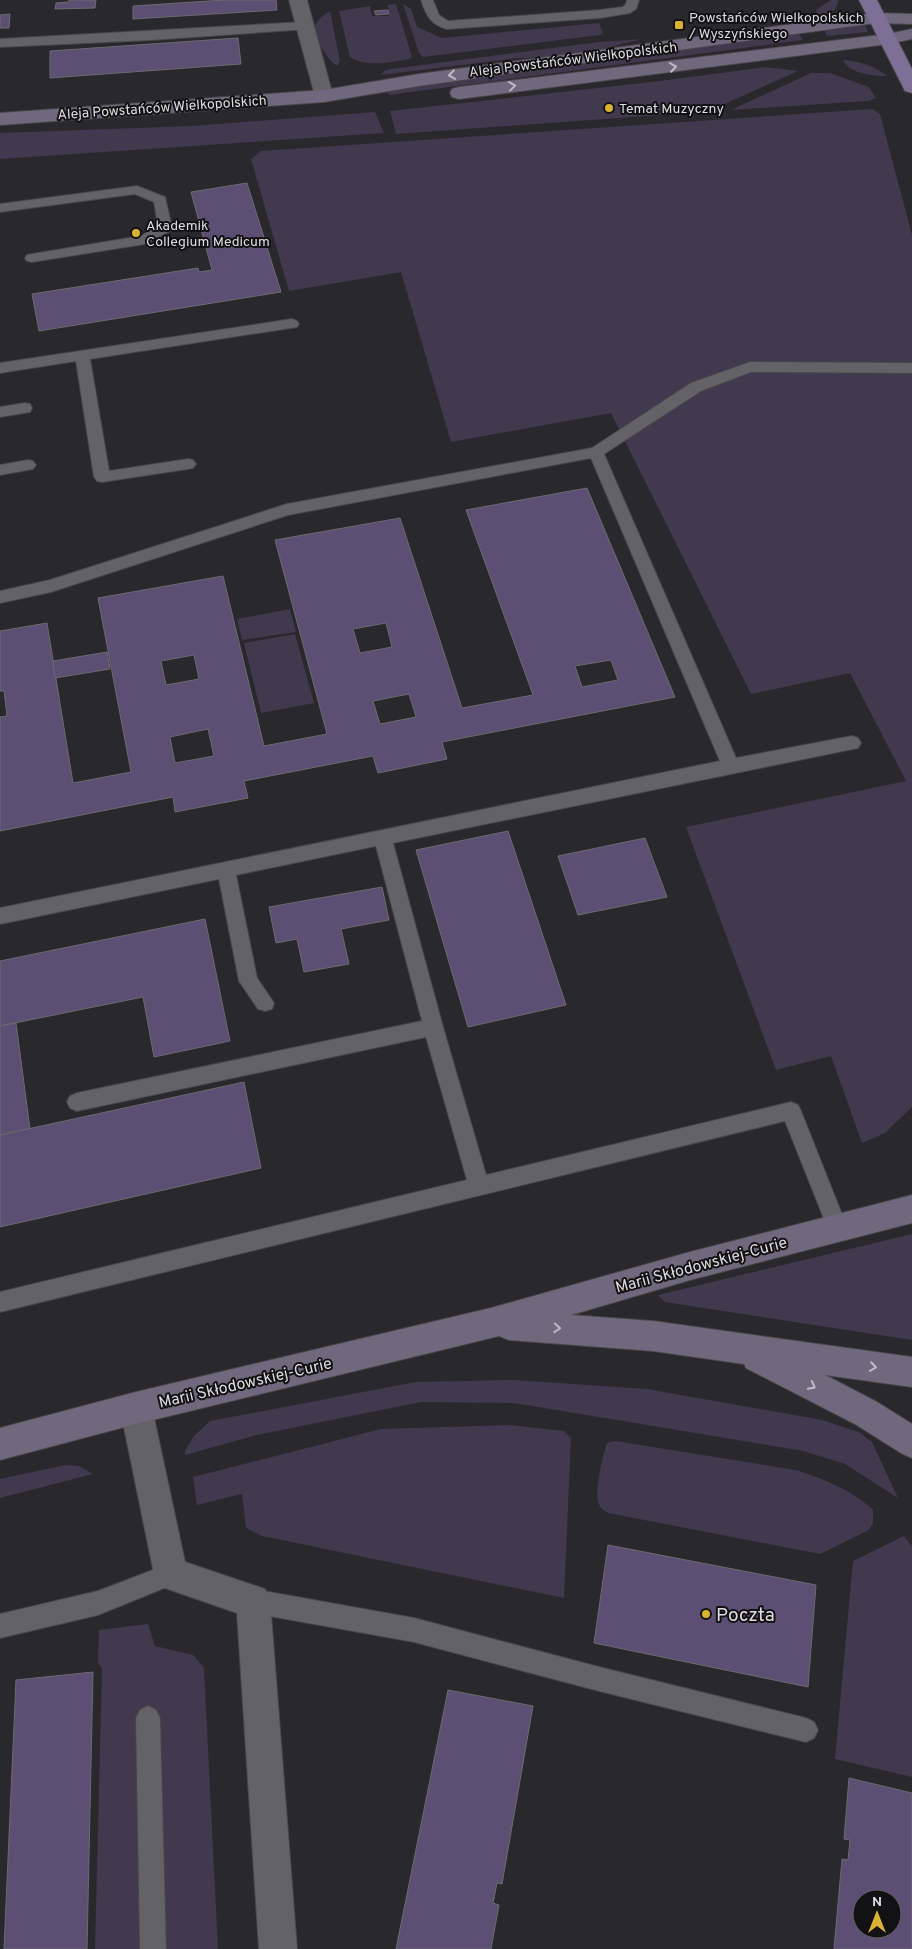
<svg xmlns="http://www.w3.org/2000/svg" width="912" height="1949" font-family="Overpass,sans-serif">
<rect width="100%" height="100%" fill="#29282c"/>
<g fill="#41394e">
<path d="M831,0H839L835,10L818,19L816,10Z"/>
<path d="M396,4L412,57L409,59C391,62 367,68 350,57L339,11L370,6L372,16H389L388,5Z"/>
<path d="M403,4L411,9L417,27L442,38L599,23L603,33L600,35L423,57L419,53Z"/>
<path d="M330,11L340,62L337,66C328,60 315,40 315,29C315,20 324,15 330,11Z"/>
<path d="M865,25L868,32L827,36L824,30Z"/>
<path d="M799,34L803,40L389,95L387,90Z"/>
<path d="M644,39L620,44L600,51L568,56L519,58L381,75L384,71L391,69L599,42Z"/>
<path d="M843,60C859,61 875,66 887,76C874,76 849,74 843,60Z"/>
<path d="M765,67L798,71L718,107L702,112L396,134L390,111L660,81Z"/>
<path d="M811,73H830L869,87L876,98L868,101L731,110Z"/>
<path d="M872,109L880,114L912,235V1107L885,1133L862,1143L831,1056L776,1070L686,827L906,781L850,673L751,694L611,413L451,442L401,272L289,291L251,159L261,151Z"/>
<path d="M375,112L384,133L0,159V133L192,126Z"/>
<path d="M290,609L296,632L242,640L237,619Z"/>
<path d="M295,634L314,703L261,713L244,643Z"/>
<path d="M912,1234V1340L665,1302L658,1295Z"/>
<path d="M514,1380L647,1389L822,1420L859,1432L872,1442L898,1498L845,1464L803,1451L514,1403L421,1402L257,1435L185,1455V1451L194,1436L210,1421L416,1382Z"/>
<path d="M510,1425L564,1431L571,1438L564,1598L262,1536L246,1528L242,1494L197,1505L193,1477L381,1429Z"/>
<path d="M615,1441L796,1470C822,1478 854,1491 873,1510V1523L869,1530L820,1554L608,1513C603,1510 599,1507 598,1501C595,1489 603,1455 607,1443Z"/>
<path d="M65,1465L79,1466L93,1474L0,1498V1479Z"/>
<path d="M904,1536L912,1546V1777L835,1759L853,1561Z"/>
<path d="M148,1624L155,1646L193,1655L204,1668L218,1949H95L102,1669L98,1662L99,1630Z"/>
</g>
<g fill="#5c4f73" stroke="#6c6b6f" fill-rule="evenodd">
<path d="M69,0H96L95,8L55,9L56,3L69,2Z"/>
<path d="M224,0H276L277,10L133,19V6Z"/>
<path d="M388,10L389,14L376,15L374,11Z"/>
<path d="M10,14L9,28H0V15Z"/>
<path d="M238,38L241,64L50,78V51Z"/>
<path d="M247,183L281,292L39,331L32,294L198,268L199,272L212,270L191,192Z"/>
<path d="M587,488L675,697L442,742L447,759L378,773L373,756L244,781L248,798L175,812L173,797L0,831V717L7,716L4,691H0V631L47,623L73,783L131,772L98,598L223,576L264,746L327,734L275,540L400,518L462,708L533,695L466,510ZM386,623L392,647L360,653L353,629ZM194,655L199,679L166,685L161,661ZM611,660L618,680L582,687L575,666ZM409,694L416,717L380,724L373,701ZM208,729L214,756L175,763L170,737Z"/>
<path d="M107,652L110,669L55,678L53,661Z"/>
<path d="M508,831L566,1005L468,1027L416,850Z"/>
<path d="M645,838L667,897L578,915L558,856Z"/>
<path d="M382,887L389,920L341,929L349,964L304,972L297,939L276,943L269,907Z"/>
<path d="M205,919L230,1041L154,1057L143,997L0,1026V961Z"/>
<path d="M16,1023L30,1129L0,1135V1026Z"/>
<path d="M244,1082L261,1168L0,1227V1135Z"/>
<path d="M608,1545L816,1585L808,1687L594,1643Z"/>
<path d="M93,1672L87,1949H4L16,1680Z"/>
<path d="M448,1690L533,1706L502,1884L497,1883L493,1903L499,1905L491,1949H396Z"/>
<path d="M849,1778L912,1793V1949H834L842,1859L848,1860L850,1840L844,1839ZM862,1899H892V1929H862Z"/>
</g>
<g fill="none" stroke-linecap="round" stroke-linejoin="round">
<defs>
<g id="lane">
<path d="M421,0H433L439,15L448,21L600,10L623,7L626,4L627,0H639L636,9L630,13L600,18L447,29C431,25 426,15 421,0Z"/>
<path d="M304,22L310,26L308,29L151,40L0,47V39Z"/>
<path d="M137,186L165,197L172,228L170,231L145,244L32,262L27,261L25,258L27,255L32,254L141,236L158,226L154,202L135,194L0,212V204Z"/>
<path d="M292,319L297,321L299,324L297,327L90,359L109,471L188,459L193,460L196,464L193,468L188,469L102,482L97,481L94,477L76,361L0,373V363Z"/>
<path d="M750,362L912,363V373L751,372L701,391L604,454L736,758L852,736L858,738L861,743L858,748L393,843L443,1027L486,1175L791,1102L798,1105L801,1111L847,1227L844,1234L837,1237L830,1234L785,1121L0,1312V1292L467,1180L426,1037L77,1111L70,1108L67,1102L70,1096L77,1093L422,1021L376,846L236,875L257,978L274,1003L272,1009L265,1011L258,1009L239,981L219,879L0,924V908L720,761L591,458L288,515L51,592L0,603V591L50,580L287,504L592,448L691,383Z"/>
<path d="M25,403L30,404L32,408L30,412L0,417V407Z"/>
<path d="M28,460L33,461L36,465L33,469L0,475V465Z"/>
<path d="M171,1563L179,1566L182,1574L179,1582L98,1615L0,1638V1614L98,1591Z"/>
<path d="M253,1589L414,1618L599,1667L806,1718L814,1722L818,1730L814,1738L806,1742L599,1691L414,1642L253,1613L245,1609L241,1601L245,1593Z"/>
<path d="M148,1706L156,1710L160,1718L166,1949H140L136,1718L140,1710Z"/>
</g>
<g id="street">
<path d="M289,0H307L333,96L331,100L324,102L317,100L315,96Z"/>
<path d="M136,1392L147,1397L152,1408L185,1562L265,1589L270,1601L297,1949H259L237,1613L159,1586L154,1574L120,1408L125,1397Z"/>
</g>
<g id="secondary">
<path d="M877,13L912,14V24L877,23L846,27L419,86L324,102L0,125V113L324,90L419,74Z"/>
<path d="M912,29V39L888,44L459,99L452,97L450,93L452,89L459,87L888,34Z"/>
<path d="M912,1195V1223L690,1280L571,1315L653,1321L912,1357V1387L825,1375L877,1402L912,1424V1458L901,1453L855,1424L746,1368L744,1364L653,1351L509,1340L499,1336L136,1424L0,1460V1428L136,1392L491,1308L690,1252Z"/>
</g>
<path id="primary" d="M859,0H877L912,69V93L905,91L903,87Z"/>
</defs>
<use href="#lane" stroke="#474649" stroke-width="2"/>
<use href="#street" stroke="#474649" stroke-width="2"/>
<use href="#secondary" stroke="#474649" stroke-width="2"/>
<use href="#primary" stroke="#474649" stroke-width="2"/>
<use href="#lane" fill="#636266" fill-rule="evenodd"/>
<use href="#street" fill="#636266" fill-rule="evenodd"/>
<use href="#secondary" fill="#70697e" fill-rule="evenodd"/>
<use href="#primary" fill="#7d6f95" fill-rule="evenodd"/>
</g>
<defs><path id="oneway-chevron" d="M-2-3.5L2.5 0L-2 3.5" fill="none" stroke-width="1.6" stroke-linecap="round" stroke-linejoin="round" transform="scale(1.25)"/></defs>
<g stroke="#bcbac2">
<use href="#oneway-chevron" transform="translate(673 67) rotate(-8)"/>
<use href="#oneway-chevron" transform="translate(452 75) rotate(172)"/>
<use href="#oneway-chevron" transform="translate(512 86) rotate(-7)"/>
<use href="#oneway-chevron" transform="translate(557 1328) rotate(4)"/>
<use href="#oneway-chevron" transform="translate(873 1367) rotate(8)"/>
<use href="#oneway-chevron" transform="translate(812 1386) rotate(27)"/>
</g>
<g fill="#d9b334" stroke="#121113" stroke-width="2">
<rect x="674" y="20" width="10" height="10" rx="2.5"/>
<circle cx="609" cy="108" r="5"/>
<circle cx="136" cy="233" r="5"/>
<circle cx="706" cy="1614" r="5"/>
</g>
<g text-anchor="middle" stroke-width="4" stroke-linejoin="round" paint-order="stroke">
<g font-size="14" fill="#dddcdf" stroke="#121113" text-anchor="start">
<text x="689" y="22">Powstańców Wielkopolskich<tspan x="689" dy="16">/ Wyszyńskiego</tspan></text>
<text x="619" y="113">Temat Muzyczny</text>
<text x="146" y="230">Akademik<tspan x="146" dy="16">Collegium Medicum</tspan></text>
</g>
<g font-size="14" fill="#dddcdf" stroke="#121113">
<text transform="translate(573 59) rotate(-7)" y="5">Aleja Powstańców Wielkopolskich</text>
<text transform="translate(162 107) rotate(-4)" y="5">Aleja Powstańców Wielkopolskich</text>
</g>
<g font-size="16" fill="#dddcdf" stroke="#121113">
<text transform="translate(701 1264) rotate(-15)" y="6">Marii Skłodowskiej-Curie</text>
<text transform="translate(245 1382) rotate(-13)" y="6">Marii Skłodowskiej-Curie</text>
</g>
<g font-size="19" fill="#dddcdf" stroke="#121113" text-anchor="start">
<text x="716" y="1621">Poczta</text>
</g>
</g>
<g transform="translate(877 1914)"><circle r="24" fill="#121113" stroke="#636265"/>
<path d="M0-4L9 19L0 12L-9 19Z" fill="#d9b334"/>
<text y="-8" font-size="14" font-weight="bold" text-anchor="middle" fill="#dddcdf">N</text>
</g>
</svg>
